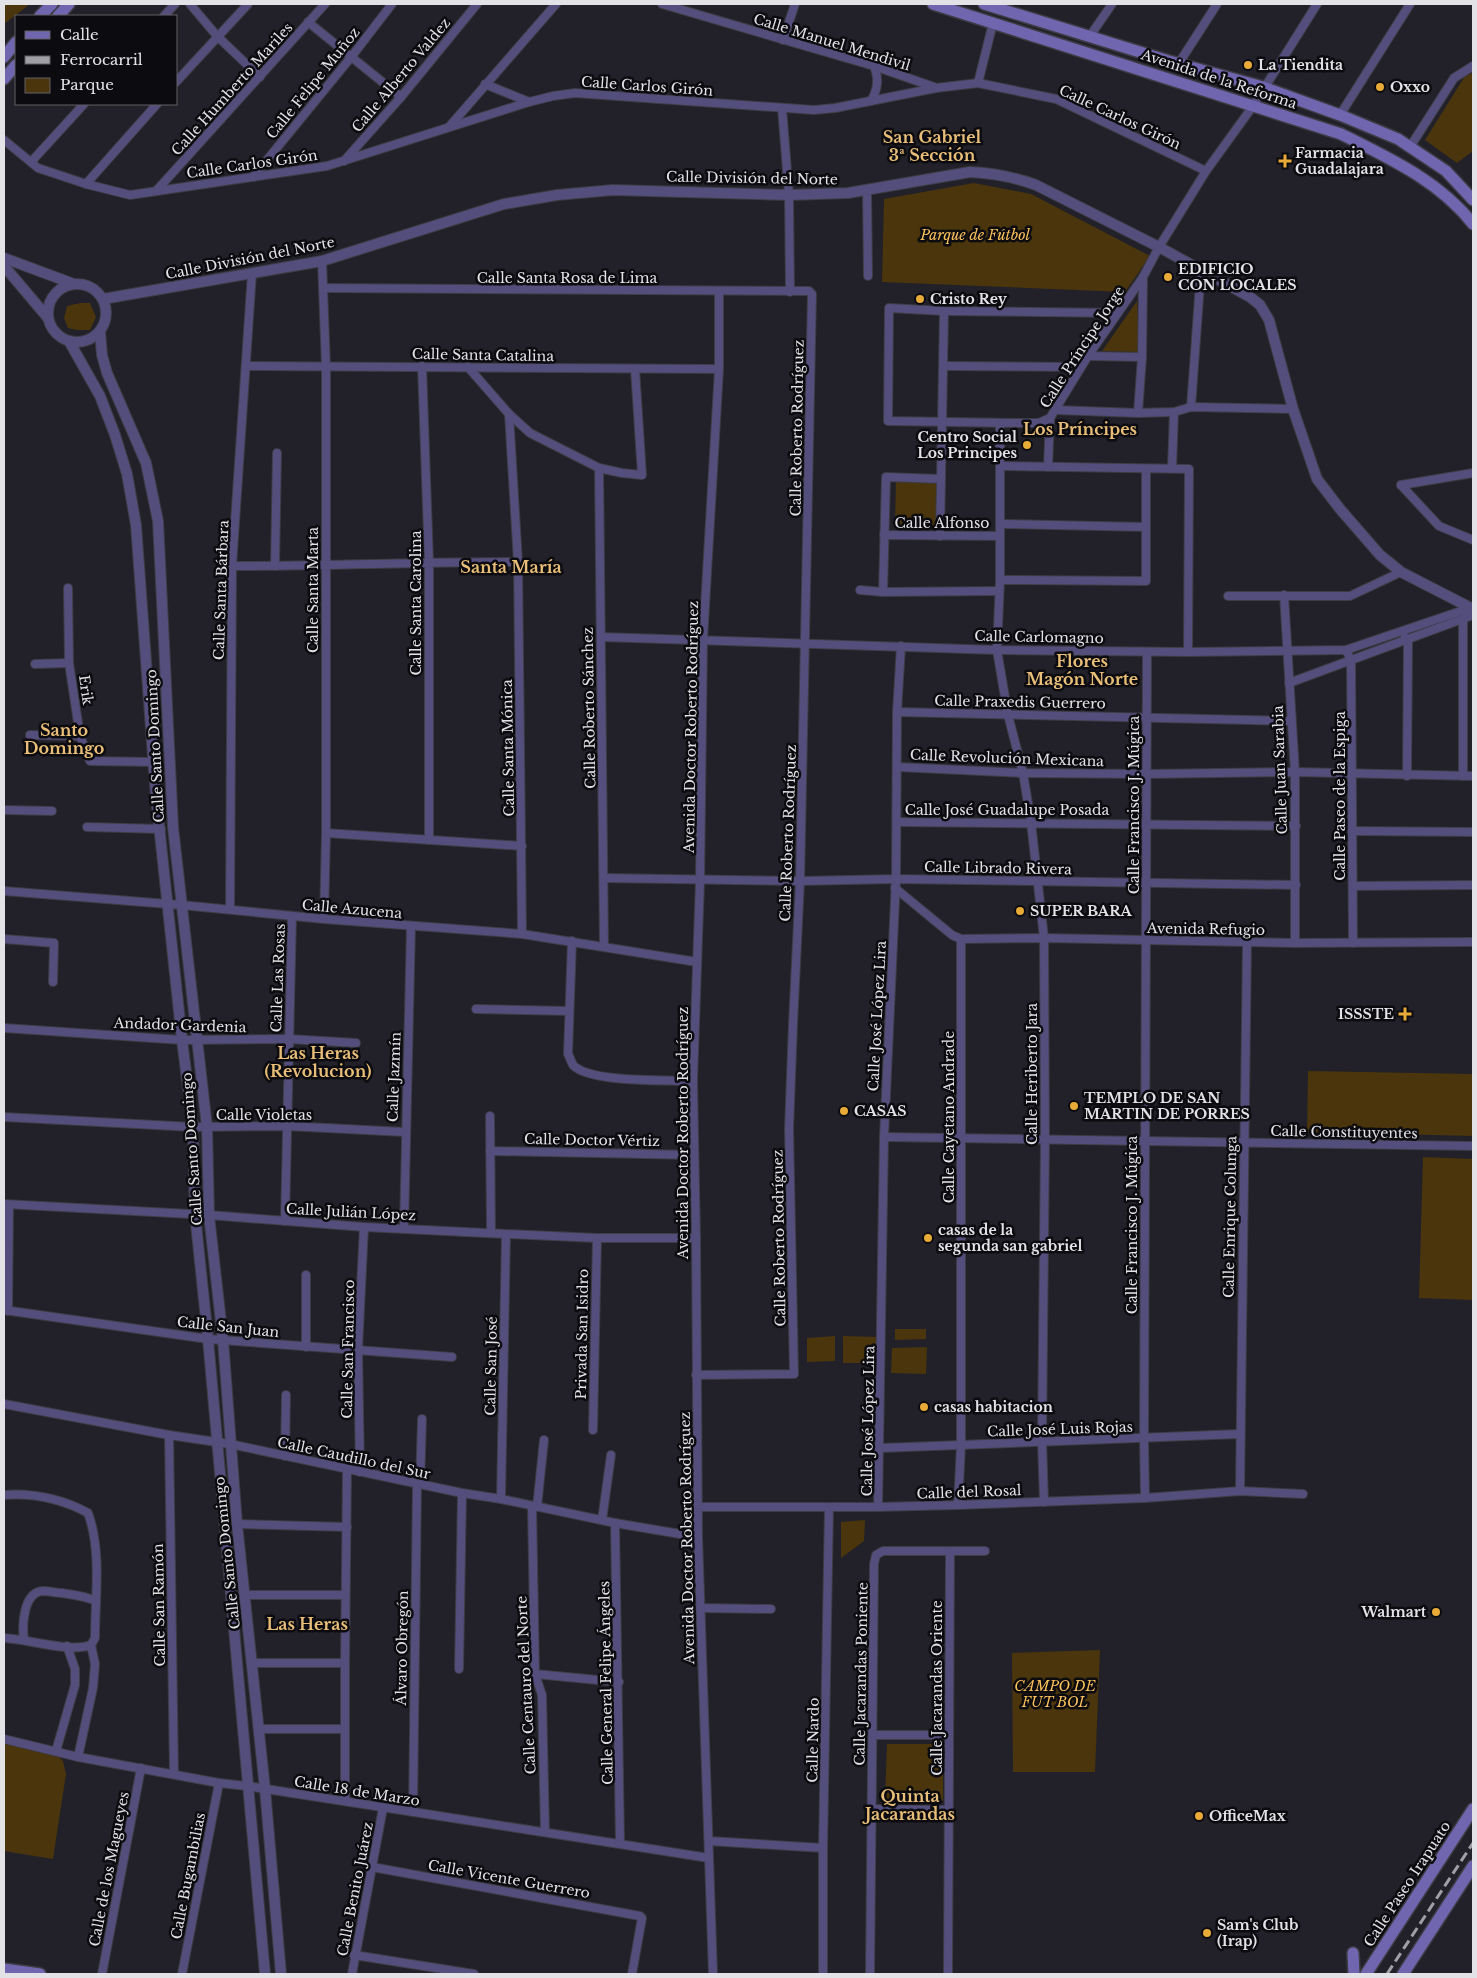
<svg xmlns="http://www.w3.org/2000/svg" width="1477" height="1978" font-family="'Libre Baskerville',serif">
<rect width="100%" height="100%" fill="#222129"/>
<g fill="#4a350c">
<path d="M4,4H30L4,24Z"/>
<path d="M1473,73V151L1457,163L1425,140L1465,76Z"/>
<path d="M974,183L1031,194L1150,256L1125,292L882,282L884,199Z"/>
<path d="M1137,301L1139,352L1102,351Z"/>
<path d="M80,303H90L96,317L90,330H77L68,328L64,318L67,306Z"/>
<path d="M896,479L939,481L938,525L895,524Z"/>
<path d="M1308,1071L1473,1074V1136L1307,1132Z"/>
<path d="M1423,1157L1473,1159V1300L1419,1298Z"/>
<path d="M895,1329H926V1339L895,1340Z"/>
<path d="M835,1336V1361L807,1362V1338Z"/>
<path d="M843,1336L879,1337L877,1363H843Z"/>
<path d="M927,1347L926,1374L891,1373L892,1348Z"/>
<path d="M865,1520L864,1541L841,1558V1522Z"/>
<path d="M1100,1650L1095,1772H1013L1012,1653Z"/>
<path d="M4,1743L57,1755L63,1761L66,1774L53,1859L4,1851Z"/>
<path d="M887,1744H943V1801L885,1800Z"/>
</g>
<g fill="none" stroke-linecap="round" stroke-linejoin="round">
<defs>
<g id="minor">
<path d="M190,4L217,36L260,77"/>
<path d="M662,4L874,66L934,87"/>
<path d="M164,16L175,4"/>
<path d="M308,22L401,97"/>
<path d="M1090,36L1112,4"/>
<path d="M783,40L795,4"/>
<path d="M1179,63L1217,4"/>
<path d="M176,82L248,4"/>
<path d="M978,83L993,23"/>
<path d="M485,84L529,102"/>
<path d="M871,101C878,89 879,79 874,66"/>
<path d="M782,108L789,195L790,292"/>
<path d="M1340,115L1410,4"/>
<path d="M449,127L556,4"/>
<path d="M4,140L38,168L86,184L130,195L327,166L529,102L553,96L575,93L814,110L835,108L936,88L978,83L1056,99L1206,171"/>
<path d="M1410,147L1454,78L1473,66"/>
<path d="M344,161L401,97L477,4"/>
<path d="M31,162L84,104"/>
<path d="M253,177L352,56L392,4"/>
<path d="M86,184L157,104"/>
<path d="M157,190L325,4"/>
<path d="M867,190L868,276"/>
<path d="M322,261L326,367V833L324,919"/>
<path d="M323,288L809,291L812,294L800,881L793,1024L789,1129L794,1374L696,1375"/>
<path d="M1088,356L1142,357"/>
<path d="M247,366L719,369"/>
<path d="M422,366L429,562V840"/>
<path d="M944,366L1080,367"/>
<path d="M468,367L509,414L530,433L599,468L622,473L642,475L635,369"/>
<path d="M1191,407L1201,270"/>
<path d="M1056,410L1138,413L1174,412L1191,407L1293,409"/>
<path d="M1138,413L1142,357L1143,277"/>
<path d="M509,414L518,562L522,934"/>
<path d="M1050,418L1039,423H1013L888,421L889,308L944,311L1117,313"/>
<path d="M1000,423V580L997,650L1008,715L1023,773L1031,822L1044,938L1045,1139L1042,1440L1044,1502"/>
<path d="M1000,466L1189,469L1188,652"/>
<path d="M1048,467L1050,418L1088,356L1143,277L1159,247L1206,171L1253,106L1317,4"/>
<path d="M599,468L604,947"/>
<path d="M1172,468L1174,412"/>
<path d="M1401,485L1439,526L1473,540"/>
<path d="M1401,485L1473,473"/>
<path d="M1000,524L1146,527"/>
<path d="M884,535L1000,536"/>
<path d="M940,536L944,311"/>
<path d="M232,566C327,566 422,562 518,562"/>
<path d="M275,566L277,453"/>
<path d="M1000,580L1146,581V469"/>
<path d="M68,588L69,663L80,736L90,761L153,762"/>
<path d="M860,590L883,592L999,591"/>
<path d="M883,592L886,477L940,479"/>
<path d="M1284,595L1295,772V943"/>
<path d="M1228,596H1350L1401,572"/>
<path d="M601,637L997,650L1188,652L1346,650L1470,608"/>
<path d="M1405,637L1408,640L1407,776"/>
<path d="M1346,650L1351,660L1353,943"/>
<path d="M35,664L69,663"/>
<path d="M1289,683L1473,615"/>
<path d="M897,712L1291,721"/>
<path d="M30,735L80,736"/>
<path d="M898,767L1023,773L1146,774L1295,772L1473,776"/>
<path d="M1463,776V619"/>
<path d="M4,810L52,811"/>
<path d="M897,822L1296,826"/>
<path d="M87,827L161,829"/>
<path d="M1352,831L1473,832"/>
<path d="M326,833L522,846"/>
<path d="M604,878L800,881L896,879L1296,885"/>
<path d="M1353,886L1473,885"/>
<path d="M895,888L952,935L961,939L1044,938L1295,943L1473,942"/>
<path d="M4,891L181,905L324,919L522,934L697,962"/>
<path d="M230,909L232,566L252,273"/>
<path d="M4,939L54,943L53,982"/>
<path d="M572,941L568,1054C570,1057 571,1062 573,1065C589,1083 668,1080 693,1081"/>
<path d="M476,1009L569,1011"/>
<path d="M4,1028L182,1040L289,1039L356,1043"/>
<path d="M490,1116L491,1233"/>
<path d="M4,1117L193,1127L287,1126L405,1132"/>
<path d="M884,1137L1473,1146"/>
<path d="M490,1151L694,1155"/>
<path d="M4,1204L209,1215L364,1227L506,1234L597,1238H696"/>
<path d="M285,1221L292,916"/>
<path d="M404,1228L411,926"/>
<path d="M4,1310L208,1339L452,1357"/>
<path d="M8,1311L9,1205"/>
<path d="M306,1347V1275"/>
<path d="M4,1404L169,1435L230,1444L462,1493L501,1499L615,1523L698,1537"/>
<path d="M593,1430L597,1238"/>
<path d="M169,1435L174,1774"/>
<path d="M881,1448L1239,1434"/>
<path d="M285,1456L286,1395"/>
<path d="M360,1472L358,1349L364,1227"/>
<path d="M420,1484L422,1419"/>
<path d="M1240,1491L1247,943"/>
<path d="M4,1495C33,1493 62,1499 88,1513C102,1552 95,1597 95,1638L91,1645C69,1653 28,1639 4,1638"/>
<path d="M1145,1498L1144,1439L1147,652"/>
<path d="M501,1499L506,1234"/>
<path d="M958,1505L961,1445V939"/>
<path d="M532,1506L535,1674L542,1695L545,1832"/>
<path d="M537,1507L544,1440"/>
<path d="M699,1507H878L958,1505L1145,1498L1240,1491L1303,1494"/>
<path d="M878,1507L884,1137L896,879L897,712L901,646"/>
<path d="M602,1520L611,1455"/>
<path d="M615,1523L620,1843"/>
<path d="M237,1524L347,1527"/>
<path d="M246,1595H345"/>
<path d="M700,1608L771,1609"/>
<path d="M24,1640C22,1626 23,1592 43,1591C49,1591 56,1593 62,1593C74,1595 85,1596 96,1601"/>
<path d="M253,1663H345"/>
<path d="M459,1669L462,1493"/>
<path d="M535,1674L619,1682"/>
<path d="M258,1729H345"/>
<path d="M873,1735H949"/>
<path d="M4,1739L78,1757L219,1783L247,1786L709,1858"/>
<path d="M56,1751L75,1685V1669L67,1646"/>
<path d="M78,1757L93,1688L95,1664L91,1645"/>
<path d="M345,1801V1663L347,1470"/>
<path d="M872,1809L949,1810"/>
<path d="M413,1812L417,1484"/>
<path d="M709,1841L823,1848"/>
<path d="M372,1867L640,1916L642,1918L632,1974"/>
<path d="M354,1955L474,1974"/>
<path d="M102,1974L141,1768"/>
<path d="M182,1974L219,1783"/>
<path d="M352,1974L383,1808"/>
<path d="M713,1974L698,1537L696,1238L693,1081L700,881L703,640L719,369V291"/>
<path d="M823,1974V1848L829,1507"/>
<path d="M870,1974L874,1564L876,1555L883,1551H985"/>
<path d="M948,1974L950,1552"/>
</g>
<g id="tertiary">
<path d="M4,258L74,284"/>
<path d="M4,266L48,318"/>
<circle cx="77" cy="313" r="29"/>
<path d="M103,299L322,261L504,204L557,195L613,190L789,195L848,193L970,172C993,173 1014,177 1036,185L1159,247L1250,297L1260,305L1269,320L1293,409L1317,479L1340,509L1380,555L1401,572L1473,609"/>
<path d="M100,331L102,355L107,373L146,463L158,521L173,827L207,1127L209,1215L223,1340L237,1524L265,1789L281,1974"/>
<path d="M69,341L100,396L115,435L127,474L136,525L156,797L182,1040L193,1127L195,1214L208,1339L265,1974"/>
</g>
<g id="secondary">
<path d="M933,4L1341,134C1389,158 1439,181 1473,224"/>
<path d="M984,4L1169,61L1263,87L1340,115L1398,139L1446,171L1473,200"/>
<path d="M40,16L52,4"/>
<path d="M58,16L69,4"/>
<path d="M4,57L16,42"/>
<path d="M4,79L16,65"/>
<path d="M1353,1953L1354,1974"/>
<path d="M4,1969L40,1974"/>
<path d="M1366,1974L1473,1809"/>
<path d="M1403,1974L1473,1866"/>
</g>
</defs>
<use href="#minor" stroke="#3d3c44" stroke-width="10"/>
<use href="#tertiary" stroke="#3d3c44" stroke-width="12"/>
<use href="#secondary" stroke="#3d3c44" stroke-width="14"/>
<use href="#minor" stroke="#544e7c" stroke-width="8"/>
<use href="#tertiary" stroke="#544e7c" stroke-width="10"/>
<use href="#secondary" stroke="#7066b0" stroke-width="11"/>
<path stroke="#9f9fa5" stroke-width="3" stroke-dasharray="10 5" stroke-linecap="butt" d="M1387,1974L1473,1843"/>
</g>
<g fill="#e8ab37" stroke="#0c0b0f" stroke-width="2">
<circle cx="1248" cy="65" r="5"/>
<circle cx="1380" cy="87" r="5"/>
<path d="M1282.5 153.5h5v5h5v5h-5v5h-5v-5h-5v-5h5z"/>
<circle cx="1168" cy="277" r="5"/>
<circle cx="920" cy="299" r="5"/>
<circle cx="1027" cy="445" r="5"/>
<circle cx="1020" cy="911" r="5"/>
<path d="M1402.5 1006.5h5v5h5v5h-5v5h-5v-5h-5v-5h5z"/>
<circle cx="1074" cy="1106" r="5"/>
<circle cx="844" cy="1111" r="5"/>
<circle cx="928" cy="1238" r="5"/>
<circle cx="924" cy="1407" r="5"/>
<circle cx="1436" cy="1612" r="5"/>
<circle cx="1199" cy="1816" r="5"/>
<circle cx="1207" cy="1933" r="5"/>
</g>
<g text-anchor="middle" stroke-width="5" stroke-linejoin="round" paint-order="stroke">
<g font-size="14" fill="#e2e2e7" stroke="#0c0b0f">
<text transform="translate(832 42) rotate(17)" y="5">Calle Manuel Mendivil</text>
<text transform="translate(401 75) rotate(-50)" y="5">Calle Alberto Valdez</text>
<text transform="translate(1219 79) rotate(18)" y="5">Avenida de la Reforma</text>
<text transform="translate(313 83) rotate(-51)" y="5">Calle Felipe Muñoz</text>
<text transform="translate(647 86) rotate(4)" y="5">Calle Carlos Girón</text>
<text transform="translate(232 89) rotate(-48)" y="5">Calle Humberto Mariles</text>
<text transform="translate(1120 117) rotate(25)" y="5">Calle Carlos Girón</text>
<text transform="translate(252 164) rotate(-8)" y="5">Calle Carlos Girón</text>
<text transform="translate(752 178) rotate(1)" y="5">Calle División del Norte</text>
<text transform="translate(250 258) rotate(-11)" y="5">Calle División del Norte</text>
<text x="567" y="283">Calle Santa Rosa de Lima</text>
<text transform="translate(1082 347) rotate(-57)" y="5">Calle Príncipe Jorge</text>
<text transform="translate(483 355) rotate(1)" y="5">Calle Santa Catalina</text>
<text transform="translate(797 428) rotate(-89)" y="5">Calle Roberto Rodríguez</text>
<text x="942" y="528">Calle Alfonso</text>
<text transform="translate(221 590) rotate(-88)" y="5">Calle Santa Bárbara</text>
<text transform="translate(313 590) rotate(-90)" y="5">Calle Santa Marta</text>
<text transform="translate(416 603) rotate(-90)" y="5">Calle Santa Carolina</text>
<text transform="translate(1039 637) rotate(1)" y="5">Calle Carlomagno</text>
<text transform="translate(86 690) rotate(82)" y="5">Erik</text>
<text transform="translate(1020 702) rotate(1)" y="5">Calle Praxedis Guerrero</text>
<text transform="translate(589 708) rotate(-91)" y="5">Calle Roberto Sánchez</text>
<text transform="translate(691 727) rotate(-89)" y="5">Avenida Doctor Roberto Rodríguez</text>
<text transform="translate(155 746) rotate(-93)" y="5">Calle Santo Domingo</text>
<text transform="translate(508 748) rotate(-91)" y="5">Calle Santa Mónica</text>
<text transform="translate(1007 758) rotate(2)" y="5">Calle Revolución Mexicana</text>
<text transform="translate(1280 770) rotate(-92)" y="5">Calle Juan Sarabia</text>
<text transform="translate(1340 796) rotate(-90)" y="5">Calle Paseo de la Espiga</text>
<text transform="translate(1134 805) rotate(-90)" y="5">Calle Francisco J. Múgica</text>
<text x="1007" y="815">Calle José Guadalupe Posada</text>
<text transform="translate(788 833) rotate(-88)" y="5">Calle Roberto Rodríguez</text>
<text transform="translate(998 868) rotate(1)" y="5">Calle Librado Rivera</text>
<text transform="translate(352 909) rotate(5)" y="5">Calle Azucena</text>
<text transform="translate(1206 929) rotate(1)" y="5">Avenida Refugio</text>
<text transform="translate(278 978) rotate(-88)" y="5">Calle Las Rosas</text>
<text transform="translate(877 1016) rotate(-87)" y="5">Calle José López Lira</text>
<text transform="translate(180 1025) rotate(2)" y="5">Andador Gardenia</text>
<text transform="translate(1032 1074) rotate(-90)" y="5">Calle Heriberto Jara</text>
<text transform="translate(394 1077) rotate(-88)" y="5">Calle Jazmín</text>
<text x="264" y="1120">Calle Violetas</text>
<text transform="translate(949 1117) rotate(-90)" y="5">Calle Cayetano Andrade</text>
<text transform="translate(1344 1132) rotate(1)" y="5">Calle Constituyentes</text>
<text transform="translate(683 1133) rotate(-90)" y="5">Avenida Doctor Roberto Rodríguez</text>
<text transform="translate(592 1140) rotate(1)" y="5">Calle Doctor Vértiz</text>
<text transform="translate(192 1149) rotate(-94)" y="5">Calle Santo Domingo</text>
<text transform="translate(351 1212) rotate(3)" y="5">Calle Julián López</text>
<text transform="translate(1230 1217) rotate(-89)" y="5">Calle Enrique Colunga</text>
<text transform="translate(1132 1225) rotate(-90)" y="5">Calle Francisco J. Múgica</text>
<text transform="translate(779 1238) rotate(-91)" y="5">Calle Roberto Rodríguez</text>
<text transform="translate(228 1327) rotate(6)" y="5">Calle San Juan</text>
<text transform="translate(582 1334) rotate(-89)" y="5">Privada San Isidro</text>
<text transform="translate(348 1349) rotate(-89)" y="5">Calle San Francisco</text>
<text transform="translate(491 1366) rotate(-89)" y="5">Calle San José</text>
<text transform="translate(868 1421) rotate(-89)" y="5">Calle José López Lira</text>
<text transform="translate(1060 1429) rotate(-2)" y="5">Calle José Luis Rojas</text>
<text transform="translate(354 1458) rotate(12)" y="5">Calle Caudillo del Sur</text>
<text transform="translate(969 1492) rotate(-2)" y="5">Calle del Rosal</text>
<text transform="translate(687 1538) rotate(-91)" y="5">Avenida Doctor Roberto Rodríguez</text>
<text transform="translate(227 1553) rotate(-96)" y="5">Calle Santo Domingo</text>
<text transform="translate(159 1605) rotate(-91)" y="5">Calle San Ramón</text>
<text transform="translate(402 1648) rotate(-89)" y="5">Álvaro Obregón</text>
<text transform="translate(861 1674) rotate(-89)" y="5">Calle Jacarandas Poniente</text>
<text transform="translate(606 1683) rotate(-91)" y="5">Calle General Felipe Ángeles</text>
<text transform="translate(526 1685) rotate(-93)" y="5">Calle Centauro del Norte</text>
<text transform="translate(937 1688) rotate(-90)" y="5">Calle Jacarandas Oriente</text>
<text transform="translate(813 1740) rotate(-89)" y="5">Calle Nardo</text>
<text transform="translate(357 1791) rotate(9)" y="5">Calle 18 de Marzo</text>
<text transform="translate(109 1869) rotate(-79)" y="5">Calle de los Magueyes</text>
<text transform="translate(188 1876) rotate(-79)" y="5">Calle Bugambilias</text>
<text transform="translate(509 1879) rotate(10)" y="5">Calle Vicente Guerrero</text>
<text transform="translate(1407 1884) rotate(-57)" y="5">Calle Paseo Irapuato</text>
<text transform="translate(355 1889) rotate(-79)" y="5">Calle Benito Juárez</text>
</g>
<g font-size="14" font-weight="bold" fill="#e2e2e7" stroke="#0c0b0f" text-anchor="start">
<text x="1258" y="70">La Tiendita</text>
<text x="1390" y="92">Oxxo</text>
<text x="1295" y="158">Farmacia<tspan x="1295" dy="16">Guadalajara</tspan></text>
<text x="1178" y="274">EDIFICIO<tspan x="1178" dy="16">CON LOCALES</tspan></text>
<text x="930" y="304">Cristo Rey</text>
<text x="1017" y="442" text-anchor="end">Centro Social<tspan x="1017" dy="16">Los Principes</tspan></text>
<text x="1030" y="916">SUPER BARA</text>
<text x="1394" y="1019" text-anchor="end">ISSSTE</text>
<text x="1084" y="1103">TEMPLO DE SAN<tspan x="1084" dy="16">MARTIN DE PORRES</tspan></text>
<text x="854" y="1116">CASAS</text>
<text x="938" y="1235">casas de la<tspan x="938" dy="16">segunda san gabriel</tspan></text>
<text x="934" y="1412">casas habitacion</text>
<text x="1426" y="1617" text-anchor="end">Walmart</text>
<text x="1209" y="1821">OfficeMax</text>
<text x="1217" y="1930">Sam's Club<tspan x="1217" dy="16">(Irap)</tspan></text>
</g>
<g font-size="14" font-style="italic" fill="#fcc25b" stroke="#0c0b0f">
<text x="975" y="240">Parque de Fútbol</text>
<text x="1055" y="1691">CAMPO DE<tspan x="1055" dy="16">FUT BOL</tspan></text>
</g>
<g font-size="16" font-weight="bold" fill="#e8be78" stroke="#0c0b0f">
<text x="932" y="143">San Gabriel<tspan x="932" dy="18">3ª Sección</tspan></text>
<text x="1080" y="435">Los Príncipes</text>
<text x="511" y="573">Santa María</text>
<text x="1082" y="667">Flores<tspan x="1082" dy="18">Magón Norte</tspan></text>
<text x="64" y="736">Santo<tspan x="64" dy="18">Domingo</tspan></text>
<text x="318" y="1059">Las Heras<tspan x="318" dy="18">(Revolucion)</tspan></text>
<text x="307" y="1630">Las Heras</text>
<text x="910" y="1802">Quinta<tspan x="910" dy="18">Jacarandas</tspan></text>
</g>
</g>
<rect width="1477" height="1978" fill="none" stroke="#e2e2e7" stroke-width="10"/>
<rect x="15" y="15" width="162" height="90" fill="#0c0b0f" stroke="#626165"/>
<rect x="25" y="31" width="25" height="8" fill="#7066b0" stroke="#626165"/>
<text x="60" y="40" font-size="15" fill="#e2e2e7">Calle</text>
<rect x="25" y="56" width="25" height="8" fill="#9f9fa5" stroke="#626165"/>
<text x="60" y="65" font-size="15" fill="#e2e2e7">Ferrocarril</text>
<rect x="25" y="78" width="25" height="15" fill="#4a350c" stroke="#626165"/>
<text x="60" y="90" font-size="15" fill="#e2e2e7">Parque</text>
</svg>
